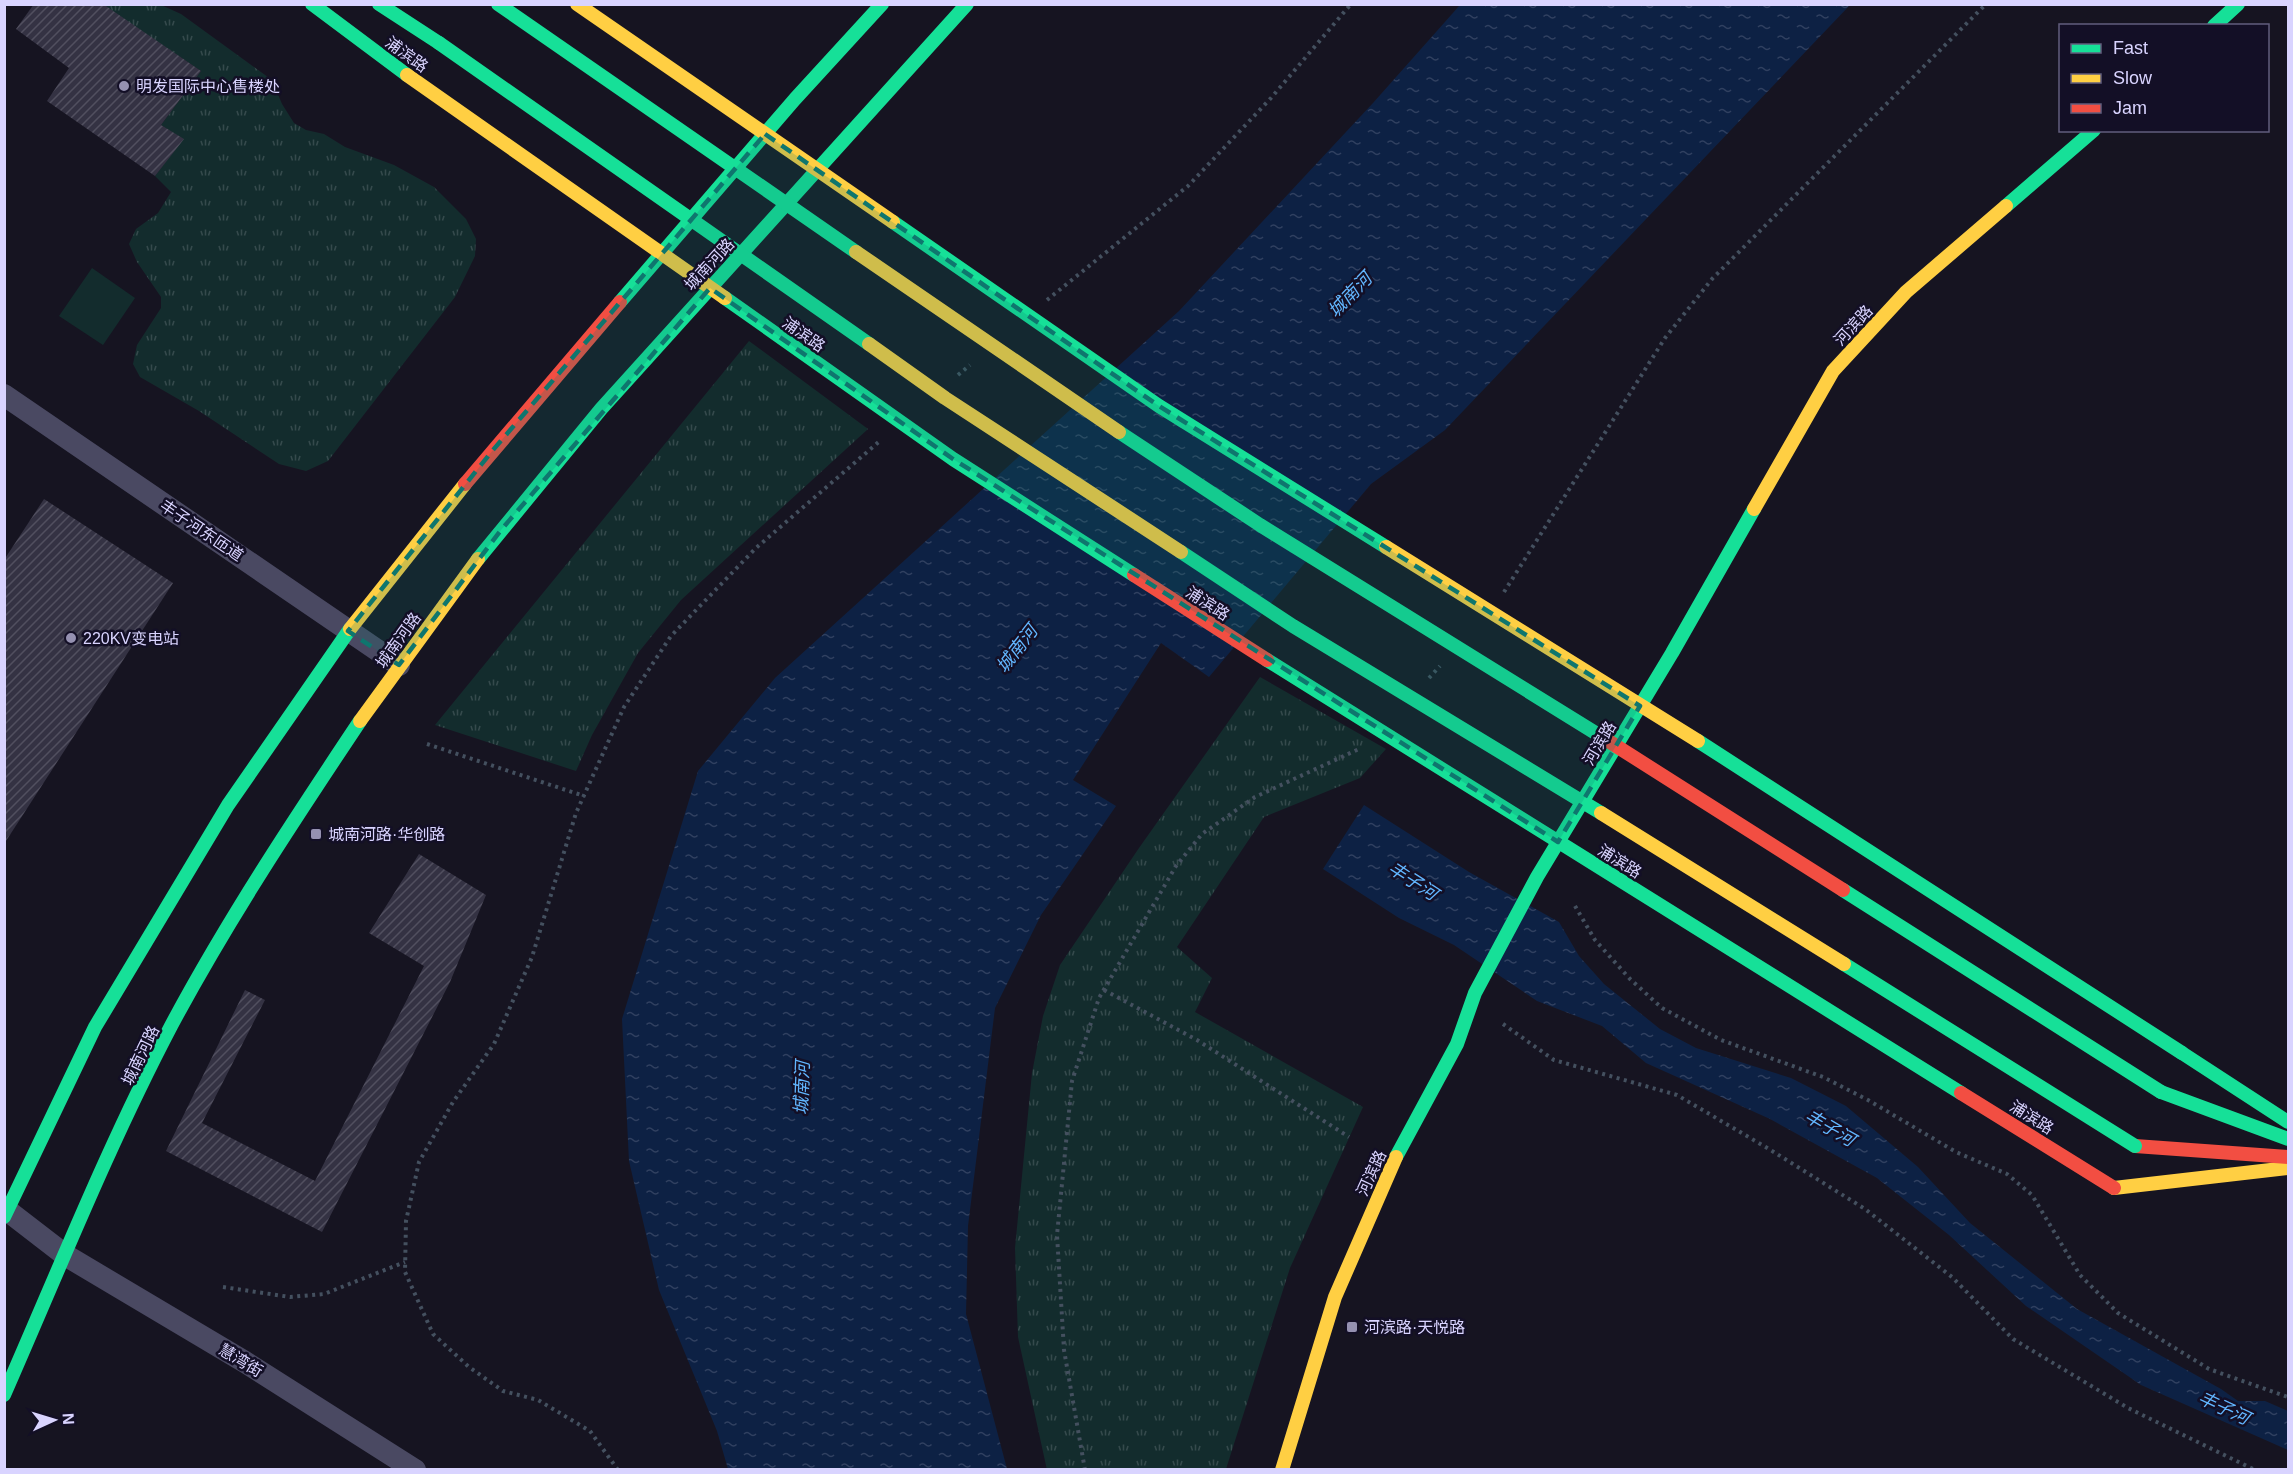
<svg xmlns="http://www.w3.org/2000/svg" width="2293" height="1474" font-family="Helvetica,'Noto Sans SC',sans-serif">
<defs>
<pattern id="grass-tufts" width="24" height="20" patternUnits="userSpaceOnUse" patternTransform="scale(1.5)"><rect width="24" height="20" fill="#132c2d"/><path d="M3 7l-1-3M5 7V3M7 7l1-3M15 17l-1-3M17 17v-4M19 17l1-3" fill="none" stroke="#354a4c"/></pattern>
<pattern id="water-ripples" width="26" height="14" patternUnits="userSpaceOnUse" patternTransform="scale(1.5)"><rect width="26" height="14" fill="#0d2144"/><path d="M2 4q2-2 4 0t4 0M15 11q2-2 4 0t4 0" fill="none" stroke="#304060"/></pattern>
<pattern id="building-hatch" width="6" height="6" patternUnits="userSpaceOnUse" patternTransform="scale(1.5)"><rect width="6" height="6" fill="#343243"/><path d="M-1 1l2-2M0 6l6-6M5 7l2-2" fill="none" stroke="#514f5f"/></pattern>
</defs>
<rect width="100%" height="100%" fill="#161421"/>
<g fill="url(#grass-tufts)">
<path d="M103,5H161L181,14L272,80L282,104L294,123L306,130L324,134L345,147L394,165L434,187L466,219L476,239L475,256L455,297L328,461L306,471L279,464L199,411L140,377L133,364L137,345L161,308V297L137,262L129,244L136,229L158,213L171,192L155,176L183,139L161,125L201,71Z"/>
<path d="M749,341L868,429L681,600L638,653L592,735L576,771L435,725Z"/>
<path d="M1260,677L1386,749L1360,778L1264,817L1177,947L1212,978L1195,1012L1363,1107L1290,1268L1226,1469L1047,1470L1018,1337L1015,1248L1032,1073L1043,1016L1060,965L1139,848Z"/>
</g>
<path fill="#132c2d" d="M92,268L135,298L103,345L59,316Z"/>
<g fill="url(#water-ripples)">
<path d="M1460,5H1850L1445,430L1371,484L1209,677L1161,643L1073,780L1116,806L1041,915L995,1008L968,1226L966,1314L1007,1469H728L717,1431L659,1290L629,1161L622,1019L698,771L775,678L1179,311L1373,103Z"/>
<path d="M1364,805L1469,872L1559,922L1579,956L1604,984L1660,1029L1696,1048L1791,1078L1846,1106L1918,1167L1970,1223L2077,1309L2221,1389L2238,1401H2265L2288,1411V1450L2141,1385L2026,1306L1949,1235L1877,1178L1770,1119L1646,1063L1602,1026L1537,1001L1454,945L1399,918L1323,869Z"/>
</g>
<g fill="url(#building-hatch)">
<path d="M34,4H103L201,71L161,125L184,139L155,176L47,101L69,68L16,29Z"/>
<path d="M44,499L173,583L4,844V560Z"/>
<path d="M419,854L486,895L450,982L322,1232L166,1151L245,990L265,1000L202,1123L315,1181L424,966L369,933Z"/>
</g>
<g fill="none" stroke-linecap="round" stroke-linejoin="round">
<g stroke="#44505f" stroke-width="4" stroke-dasharray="3 4.5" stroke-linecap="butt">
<path d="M1047,300L1188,186L1271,98L1351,4"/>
<path d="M958,375L970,365"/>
<path d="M1504,592L1665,338L1712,279L1986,4"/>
<path d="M1429,678L1440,666"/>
<path d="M427,744L584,796"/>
<path d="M1575,906L1595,940L1630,979L1662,1008L1721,1040L1823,1077L1868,1100L1956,1152L2007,1174L2032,1195L2080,1275L2118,1313L2209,1369L2288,1397"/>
<path d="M1104,990L1197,1040L1349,1137"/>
<path d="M1503,1024L1554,1060L1677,1095L1769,1149L1865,1209L1952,1277L2013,1339L2128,1408L2255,1470"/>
<path d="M223,1287L290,1297L324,1294L405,1262"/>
<path d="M618,1470L590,1431L538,1400L503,1391L469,1367L433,1334L405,1272L406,1221L419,1162L453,1102L494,1044L532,957L576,813L624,707L671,636L756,548L881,440"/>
<path d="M1085,1470L1064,1350L1057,1235L1072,1081L1099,998L1176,866L1202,834L1255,797L1359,749"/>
</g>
<g stroke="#4a4962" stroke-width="22">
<path d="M4,395L399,665"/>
<path d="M4,1208L65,1255L245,1362L415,1470"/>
</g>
<g stroke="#16e098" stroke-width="14">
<path d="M312,4L407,75"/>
<path d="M379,4L439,43"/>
<path d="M2214,26L2238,4"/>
<path d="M2006,206L2094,130"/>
<path d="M620,302L795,99L882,4"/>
<path d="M478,559L601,409L967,4"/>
<path d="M2182,1053L2288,1122"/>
<path d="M2161,1092L2288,1139"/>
<path d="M1396,1157L1457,1044L1475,993L1537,877L1672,653L1754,509"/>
<path d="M4,1217L95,1027L228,805L350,629"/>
<path d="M4,1395C58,1272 108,1146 171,1026C227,921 294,820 360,721"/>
</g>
<g stroke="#ffcf43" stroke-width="14">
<path d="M1754,509L1833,371L1906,292L2006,206"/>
<path d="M350,629L465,484"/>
<path d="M360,721L478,559"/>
<path d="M2114,1188L2288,1168"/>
<path d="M1282,1470L1335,1297L1396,1157"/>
</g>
<g stroke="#f24e42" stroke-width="14">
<path d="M465,484L620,302"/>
<path d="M2135,1146L2288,1157"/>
</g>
<g stroke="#16e098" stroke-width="14">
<path d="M498,4L856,252"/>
<path d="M439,43L869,344"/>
<path d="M893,222L1159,406L1386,547"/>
<path d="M725,298L953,459L1134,575"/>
<path d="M1119,432L1260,525L1602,737"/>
<path d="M1181,552L1293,626L1601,813"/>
<path d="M1267,660L1961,1093"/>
<path d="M1698,741L2182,1053"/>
<path d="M1843,890L2161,1092"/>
<path d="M1844,964L2135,1146"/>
</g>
<g stroke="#ffcf43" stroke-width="14">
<path d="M577,4L893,222"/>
<path d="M407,75L725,298"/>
<path d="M856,252L1119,432"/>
<path d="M869,344L945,398L1181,552"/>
<path d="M1386,547L1698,741"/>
<path d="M1601,813L1844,964"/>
</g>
<g stroke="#f24e42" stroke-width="14">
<path d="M1134,575L1267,660"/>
<path d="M1602,737L1843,890"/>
<path d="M1961,1093L2114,1188"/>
</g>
</g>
<path fill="#0f766e" fill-opacity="0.2" stroke="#0f766e" stroke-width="4.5" stroke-dasharray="12 8" stroke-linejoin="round" d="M765,134L1159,406L1640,706L1558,842L953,459L710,288L501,530L399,665L348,631L493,450Z"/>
<g fill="#9591b1" stroke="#130f26" stroke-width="2">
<circle cx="124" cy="86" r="6"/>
<circle cx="71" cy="638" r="6"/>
<rect x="310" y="828" width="12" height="12" rx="3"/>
<rect x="1346" y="1321" width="12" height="12" rx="3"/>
</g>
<g text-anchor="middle" stroke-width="5" stroke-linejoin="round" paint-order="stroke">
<g font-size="16" fill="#d9d4ff" stroke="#130f26">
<text transform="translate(407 54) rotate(36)" y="6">浦滨路</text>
<text transform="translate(709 264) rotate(-47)" y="6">城南河路</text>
<text transform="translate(1853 325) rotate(-47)" y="6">河滨路</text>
<text transform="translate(804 334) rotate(35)" y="6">浦滨路</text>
<text transform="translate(202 530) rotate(34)" y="6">丰子河东匝道</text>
<text transform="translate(1208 603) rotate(33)" y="6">浦滨路</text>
<text transform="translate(398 640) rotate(-54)" y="6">城南河路</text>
<text transform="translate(1599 743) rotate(-59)" y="6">河滨路</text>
<text transform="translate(1620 861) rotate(32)" y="6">浦滨路</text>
<text transform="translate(140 1055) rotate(-64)" y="6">城南河路</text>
<text transform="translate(2032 1117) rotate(32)" y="6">浦滨路</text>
<text transform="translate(1371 1173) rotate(-65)" y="6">河滨路</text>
<text transform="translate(241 1360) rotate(31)" y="6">慧湾街</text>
</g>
<g font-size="16" fill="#d9d4ff" stroke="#130f26" text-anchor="start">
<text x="136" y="92">明发国际中心售楼处</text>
<text x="83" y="644">220KV变电站</text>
<text x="328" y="840">城南河路·华创路</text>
<text x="1364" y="1333">河滨路·天悦路</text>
</g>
<g font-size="18" font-style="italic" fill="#62b6ff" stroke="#130f26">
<text transform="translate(1350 295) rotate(-46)" y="6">城南河</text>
<text transform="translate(1017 649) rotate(-52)" y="6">城南河</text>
<text transform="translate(1413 881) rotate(33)" y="6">丰子河</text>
<text transform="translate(802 1088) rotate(-88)" y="6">城南河</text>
<text transform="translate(1830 1128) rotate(30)" y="6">丰子河</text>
<text transform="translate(2224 1408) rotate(25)" y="6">丰子河</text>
</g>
</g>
<rect width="2293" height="1474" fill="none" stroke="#d9d4ff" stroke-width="12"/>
<rect x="2059" y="24" width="210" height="108" fill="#130f26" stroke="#625e7d" stroke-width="1.5"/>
<rect x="2071" y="44" width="30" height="9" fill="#16e098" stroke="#625e7d" stroke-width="1.5"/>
<text x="2113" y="54" font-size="18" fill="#d9d4ff">Fast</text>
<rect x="2071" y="74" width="30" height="9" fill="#ffcf43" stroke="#625e7d" stroke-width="1.5"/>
<text x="2113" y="84" font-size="18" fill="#d9d4ff">Slow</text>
<rect x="2071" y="104" width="30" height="9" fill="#f24e42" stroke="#625e7d" stroke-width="1.5"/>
<text x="2113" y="114" font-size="18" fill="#d9d4ff">Jam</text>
<g transform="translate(54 1420) rotate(86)" stroke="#130f26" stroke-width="4.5" paint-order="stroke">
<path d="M0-4.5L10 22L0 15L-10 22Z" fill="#d9d4ff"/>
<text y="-9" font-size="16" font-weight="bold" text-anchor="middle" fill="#d9d4ff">N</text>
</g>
</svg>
